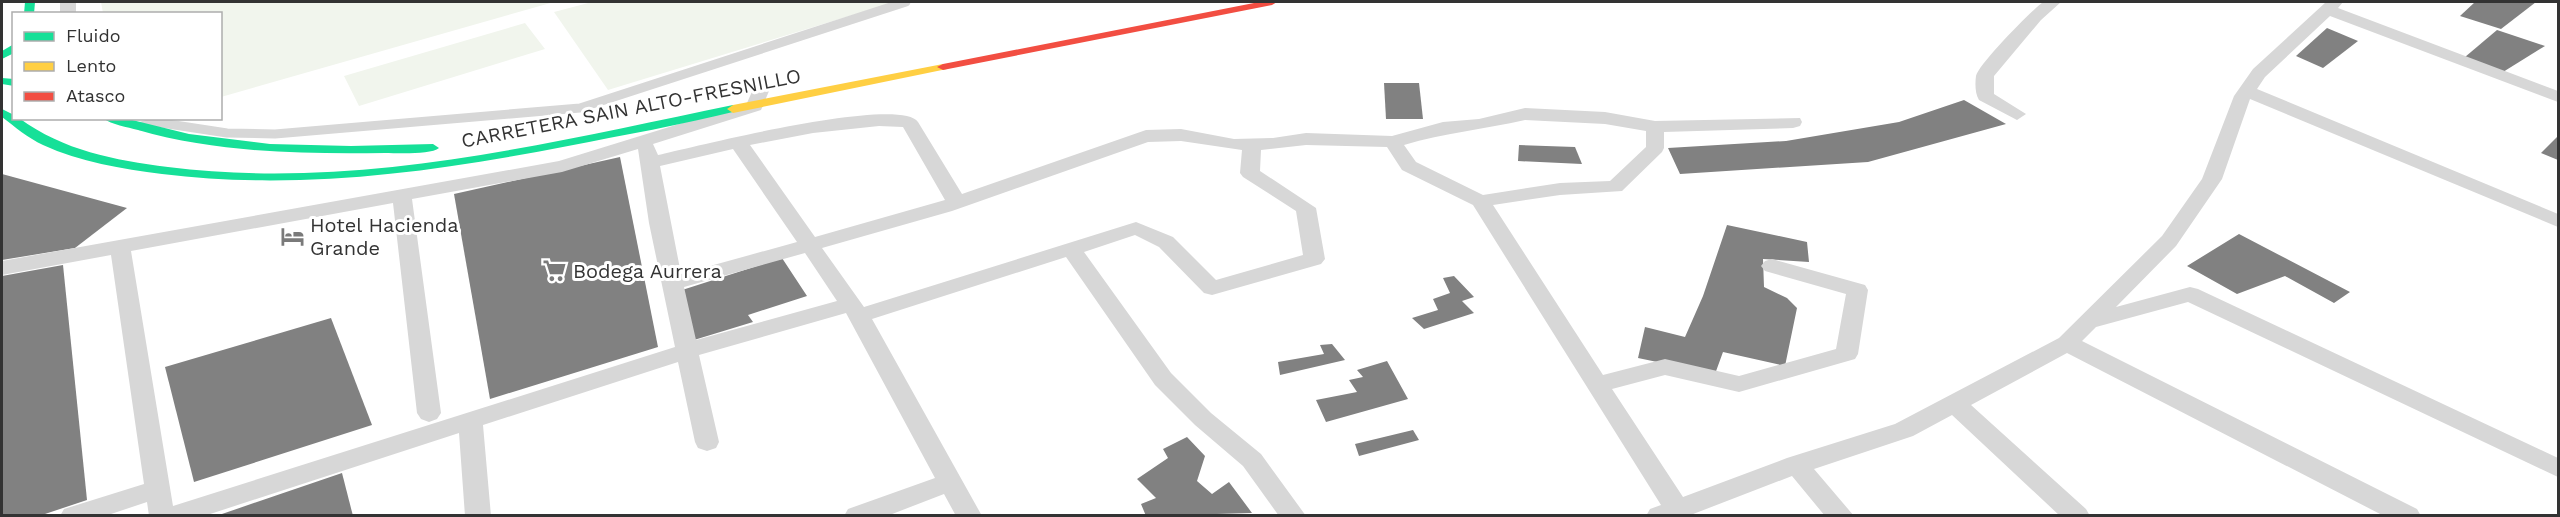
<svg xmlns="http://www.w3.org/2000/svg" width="2560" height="517" font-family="'Work Sans',sans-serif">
<rect width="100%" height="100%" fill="#fff"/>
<g fill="#f1f5ed">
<path d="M101,2H554L221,97L220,14L103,13Z"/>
<path d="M592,2H895L608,90L554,12Z"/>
<path d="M525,23L545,49L359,106L344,76Z"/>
</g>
<g fill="#818181">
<path d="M2475,2H2536L2501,29L2460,16Z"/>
<path d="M2327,28L2358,41L2323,68L2296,56Z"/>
<path d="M2497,30L2545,46L2503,72L2465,57Z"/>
<path d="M1384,83H1419L1423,119H1386Z"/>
<path d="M1964,100L2006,124L1868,162L1680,174L1668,148L1786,141L1899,122Z"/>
<path d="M2558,136V160L2541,153Z"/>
<path d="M1519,145L1575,147L1582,164L1518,161Z"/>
<path d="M620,157L658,347L490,399L454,194Z"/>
<path d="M2,174L127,208L75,248L2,260Z"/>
<path d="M1727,225L1807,242L1809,262L1763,259L1764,287L1787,298L1797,308L1785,366L1723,352L1715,374L1638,358L1645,327L1685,337L1703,296Z"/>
<path d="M2239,234L2350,292L2334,303L2285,276L2237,294L2187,266Z"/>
<path d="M782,258L807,296L748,315L753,322L694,340L679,291Z"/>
<path d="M63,265L87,500L39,516H2V276Z"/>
<path d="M1454,276L1474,297L1462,301L1474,313L1424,329L1412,318L1438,310L1433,299L1450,293L1443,278Z"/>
<path d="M331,318L372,425L194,482L165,367Z"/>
<path d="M1332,344L1345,360L1280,375L1278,362L1324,354L1320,345Z"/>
<path d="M1387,361L1408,399L1326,422L1316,400L1357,392L1349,380L1363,377L1357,370Z"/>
<path d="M1413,430L1419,440L1359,456L1355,444Z"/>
<path d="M1187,437L1205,456L1197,481L1212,494L1229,482L1252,513L1146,516L1141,504L1156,498L1137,479L1168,458L1163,449Z"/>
<path d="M342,473L353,516H219V515Z"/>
</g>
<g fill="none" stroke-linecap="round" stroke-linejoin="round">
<path stroke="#d7d7d7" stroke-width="9" d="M141,126L155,122L227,133L275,134L580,108L906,2"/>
<g fill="#d7d7d7" fill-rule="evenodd">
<rect x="60" y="2" width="16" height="12"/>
<path d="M2043,2H2061L2041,20L1994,76V94L2026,114L2017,120L1979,100C1975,94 1975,83 1976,76C1979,64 2031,11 2043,2Z"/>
<path d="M2326,2H2343L2338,8L2558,91V102L2330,16L2265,77L2257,89L2558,214V227L2250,99L2222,179L2176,246L2116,307L2190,287L2198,289L2558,458V477L2188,302L2096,327L2082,341L2417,509L2421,516H2384L2067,353L1971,405L2086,509L2090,516H2060L1952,415L1913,436L1814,469L1854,516H1825L1792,476L1688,516H1646L1650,509L1661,505L1473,205L1402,170L1387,147L1306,145L1261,150L1260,171L1316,208L1325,259L1321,264L1212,295L1204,293L1159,247L1135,235L1084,252L1171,373L1211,413L1261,454L1306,516H1279L1243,466L1195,425L1155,385L1066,257L872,319L982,516H956L944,494L887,516H844L848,509L935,478L846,313L699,355L719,442L716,448L707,451L698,448L695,442L678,362L483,425L491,516H465L459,433L204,516H149L147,502L105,516H60L64,509L144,484L111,255L2,275V261L559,161L747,103L754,87L760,86L769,91L761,110L653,144L658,155C693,147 899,95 918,122L962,194L1146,130L1181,129L1234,139L1273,138L1306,133L1392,136L1443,122L1479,119L1525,108L1605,112L1655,121L1800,118L1802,122L1800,126L1793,128L1664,132V148L1662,152L1622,191L1560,195L1493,205L1603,375L1665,359L1739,376L1836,349L1846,294L1765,271L1761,266L1765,261L1772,259L1865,285L1868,290L1858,354L1855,359L1739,392L1665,375L1612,389L1683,497L1787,458L1895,424L2059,338L2162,236L2202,179L2234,96L2253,69ZM1525,120L1605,124L1646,131V147L1610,181L1560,183L1483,195L1416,162L1404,145C1444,133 1485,129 1525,120ZM879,126L903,127L945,200L815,237L750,145L813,133ZM1181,141L1242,150L1240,173L1243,177L1296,211L1303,255L1216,280L1173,237L1136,222L864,307L822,248L952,211L1148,142ZM638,149L649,223L675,347L173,506L131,251L393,203L417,413L421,419L429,422L437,419L441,413L412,199L562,172ZM733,149L797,242L681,274L660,166ZM805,253L837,301L696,340L684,287Z"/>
</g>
<g fill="#16e098" fill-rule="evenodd">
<path d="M25,2H35L34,14H24Z"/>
<path d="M14,44V53L2,59V51Z"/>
<path d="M2,78L14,79V86L2,84Z"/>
<path d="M733,105L737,107L739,109L737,111C681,125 624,135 568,146C433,172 299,191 162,174C122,169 80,162 43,145C28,138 15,127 2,117V109L14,115V118H19C64,151 114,160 168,167C358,191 548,143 733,105Z"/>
<path d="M103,118H124L189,134L270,144L351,146L433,144L439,148C431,155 397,153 385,153C303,154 218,153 138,130C127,127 112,125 103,118Z"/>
</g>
<path fill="#ffcf43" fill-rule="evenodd" d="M943,64L949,67L947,69L733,113L727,109L733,105Z"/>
<path fill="#f24e42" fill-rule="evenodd" d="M1259,2H1277L1272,5L943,70L937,67L943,64Z"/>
</g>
<defs>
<symbol id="hotel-bare" viewBox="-9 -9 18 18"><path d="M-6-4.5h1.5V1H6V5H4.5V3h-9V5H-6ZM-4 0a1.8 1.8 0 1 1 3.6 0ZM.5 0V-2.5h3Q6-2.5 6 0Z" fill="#7a7a7a" stroke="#fff" stroke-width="2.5" paint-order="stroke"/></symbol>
<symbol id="supermarket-bare" viewBox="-9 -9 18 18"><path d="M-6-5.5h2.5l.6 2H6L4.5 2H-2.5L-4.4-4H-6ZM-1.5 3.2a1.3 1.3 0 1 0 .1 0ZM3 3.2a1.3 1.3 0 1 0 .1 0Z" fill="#7a7a7a" stroke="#fff" stroke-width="2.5" paint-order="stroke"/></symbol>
</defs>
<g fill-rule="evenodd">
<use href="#hotel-bare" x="276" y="220" width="33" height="33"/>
<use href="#supermarket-bare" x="538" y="254" width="33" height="33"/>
</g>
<g text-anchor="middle" stroke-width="6" stroke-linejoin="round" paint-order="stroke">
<g font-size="20" fill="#333" stroke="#fff">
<text transform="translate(631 108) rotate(-11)" y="7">CARRETERA SAIN ALTO-FRESNILLO</text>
</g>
<g font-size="20" fill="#333" stroke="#fff" text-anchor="start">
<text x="310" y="232">Hotel Hacienda<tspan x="310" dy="23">Grande</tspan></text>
<text x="573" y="278">Bodega Aurrera</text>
</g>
</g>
<rect width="2560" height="517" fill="none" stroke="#333333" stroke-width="6"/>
<rect x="12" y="12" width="210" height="108" fill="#ffffff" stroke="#adadad" stroke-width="1.5"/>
<rect x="24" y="32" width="30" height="9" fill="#16e098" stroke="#adadad" stroke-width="1.5"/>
<text x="66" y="42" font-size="18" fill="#333333">Fluido</text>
<rect x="24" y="62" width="30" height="9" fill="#ffcf43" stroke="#adadad" stroke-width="1.5"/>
<text x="66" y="72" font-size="18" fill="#333333">Lento</text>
<rect x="24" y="92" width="30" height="9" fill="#f24e42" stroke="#adadad" stroke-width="1.5"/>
<text x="66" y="102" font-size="18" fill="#333333">Atasco</text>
</svg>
